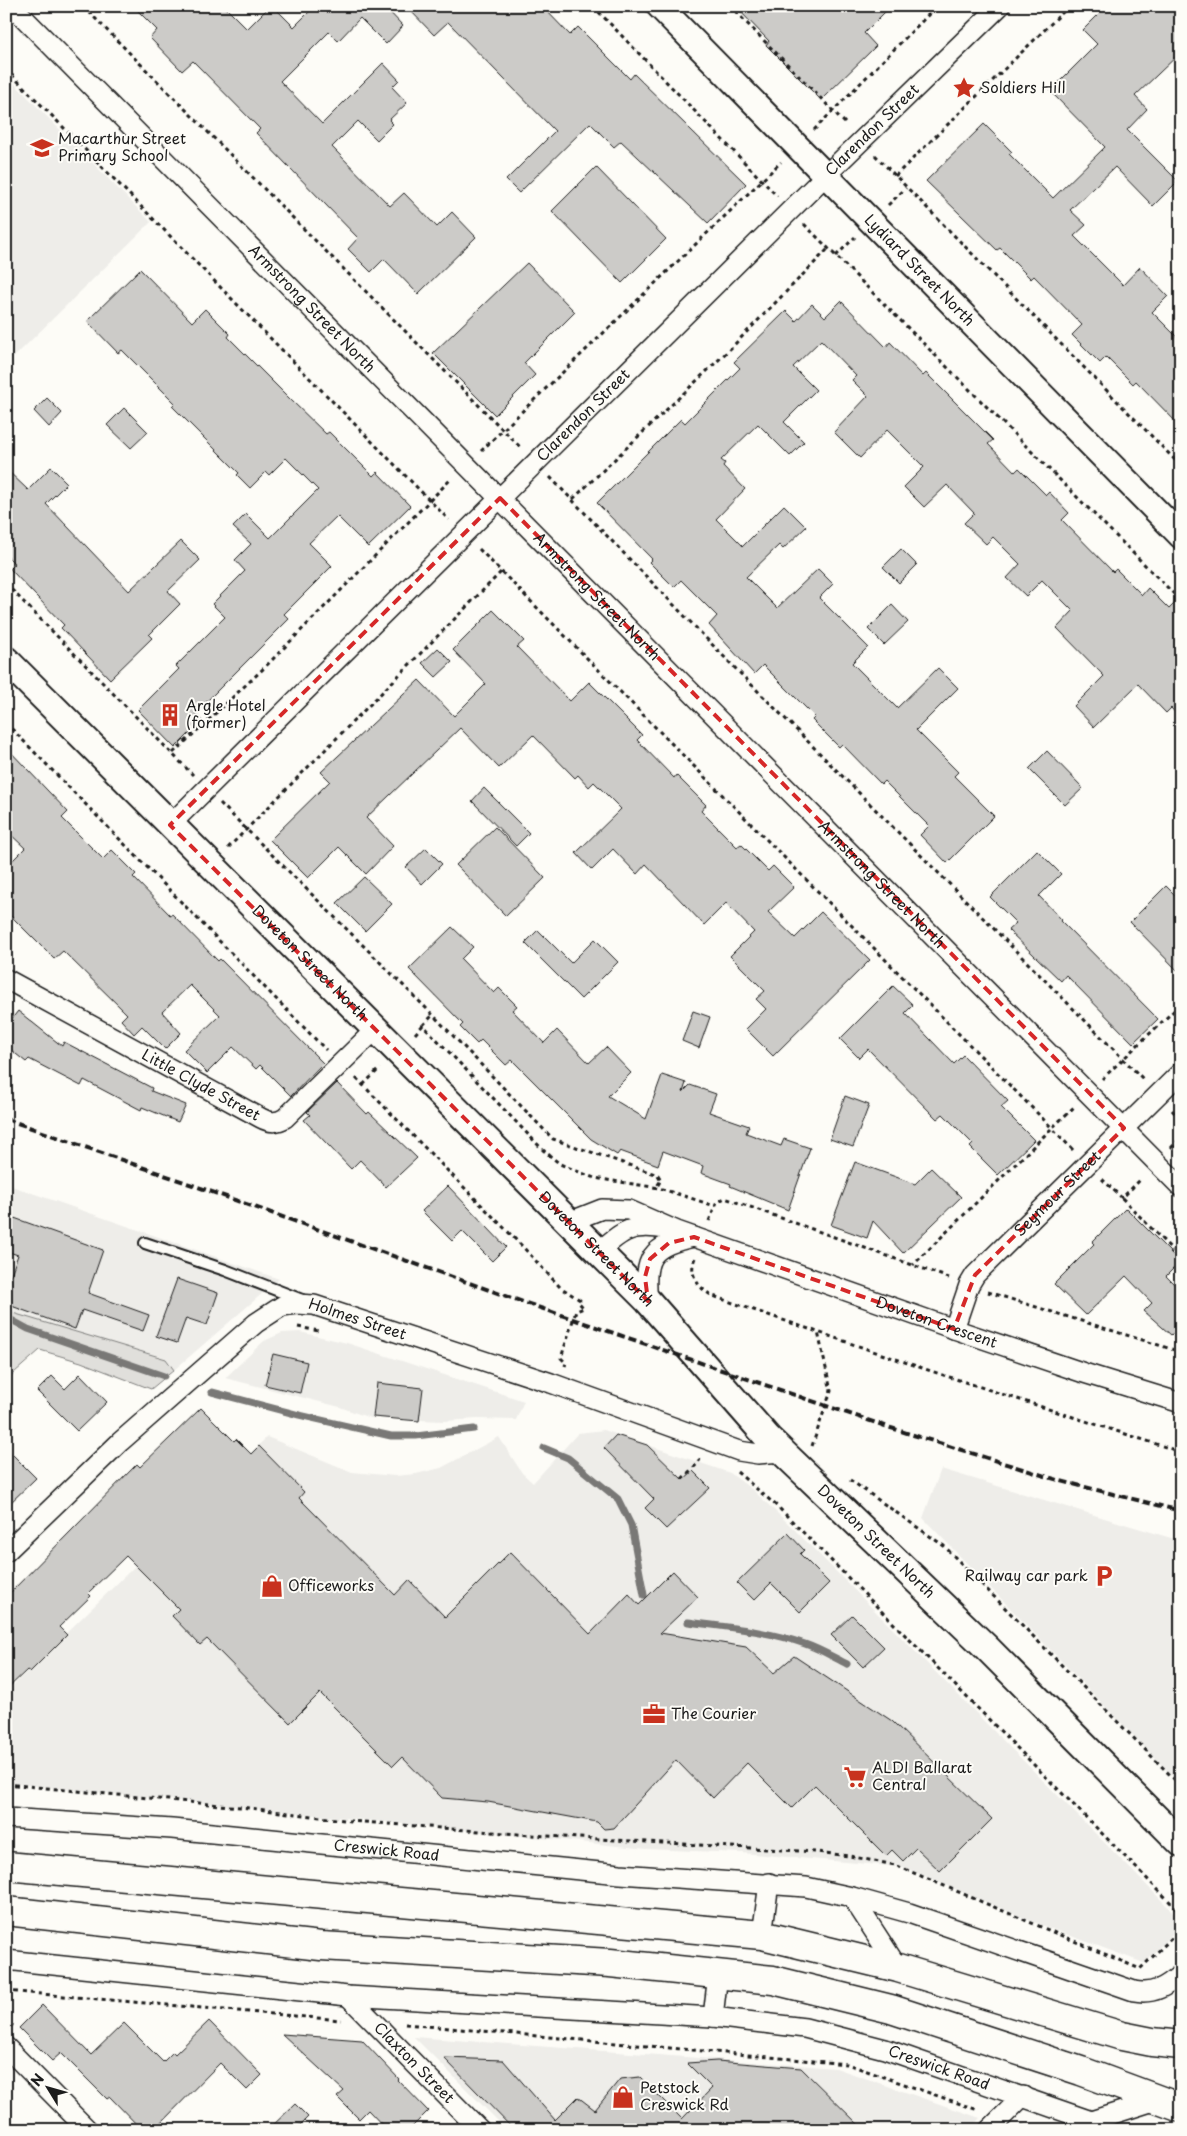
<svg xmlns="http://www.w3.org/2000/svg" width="1187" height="2136" font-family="'Playpen Sans',sans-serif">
<rect width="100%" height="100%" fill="#fdfcf7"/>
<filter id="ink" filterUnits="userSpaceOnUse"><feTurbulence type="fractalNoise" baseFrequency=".02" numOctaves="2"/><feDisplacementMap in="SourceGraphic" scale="10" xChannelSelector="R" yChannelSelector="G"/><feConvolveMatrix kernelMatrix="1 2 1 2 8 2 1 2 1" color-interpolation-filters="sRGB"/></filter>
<g filter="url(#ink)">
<g fill="#eeede9">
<path d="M6,75L151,222L6,365Z"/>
<path d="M6,1184L279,1279L174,1370L166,1359L8,1312L6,1311Z"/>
<path d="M300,1332L347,1343L524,1401L516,1420L478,1419L444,1421L370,1418L340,1407L225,1378L264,1341L282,1333Z"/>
<path d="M604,1430L730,1473L754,1491L792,1527L1181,1920V1925L1144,1963L1028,1920L903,1867L742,1853L647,1849L6,1783V1692L267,1437L352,1472L395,1476L416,1474L441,1468L499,1437L522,1473L533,1483L578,1433Z"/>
<path d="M941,1469L1181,1541V1785L923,1518Z"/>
<path d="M414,2037L836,2068L980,2118L969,2130H507Z"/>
</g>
<path fill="#e0dfdb" stroke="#7e7e7c" d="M6,1311L166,1359L174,1370L151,1389L81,1362L40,1350L6,1380Z"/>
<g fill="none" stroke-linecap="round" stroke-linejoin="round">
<g stroke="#797876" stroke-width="7">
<path d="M6,1317L28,1329L164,1376"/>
<path d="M212,1392L299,1415L391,1436H416L474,1429"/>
<path d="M544,1448L568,1458L618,1499L631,1525L644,1595"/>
<path d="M688,1622C727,1627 768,1631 805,1644C820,1649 833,1657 847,1664"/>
</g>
</g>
<g fill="#cccbc8" stroke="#1c1c1c">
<path d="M133,6H224L247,29L270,6H273L294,27L315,6H384L403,26L386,44L360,18L338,41L329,32L280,81L322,124L383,63L399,80L392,87L407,103L389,120L393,124L377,140L358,121L332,147L390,206L404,193L437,227L452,212L476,237L418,294L384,259L371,272L348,249L358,238L256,133L260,129L193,61L182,71L150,38L157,30Z"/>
<path d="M406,6H542L570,35L578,27L630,79L634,74L746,184L708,223L621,141L614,147L590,123L519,193L506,180L555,131L448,22L434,35Z"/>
<path d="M735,6H891L864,33L876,46L821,100L766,45L769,41Z"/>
<path d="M1107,6H1169L1181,18V52L1135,96L1147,109L1127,130L1178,181L1153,206L1115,167L1070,210L1086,225L1074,236L1123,285L1140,267L1168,296L1152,312L1181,341V427L1136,381L1133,384L1106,357L1100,363L1072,335L1082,325L1034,276L1031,279L1000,248L997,250L926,181L984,124L1012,152L1009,154L1053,198L1105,147L1050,91L1097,44L1083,30Z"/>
<path d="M596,167L666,239L622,283L552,211Z"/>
<path d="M527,263L575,312L524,363L535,375L495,415L433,353Z"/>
<path d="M140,269L192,322L205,309L230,334L228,337L290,399L326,434L329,432L373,476L377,472L410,506L368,547L337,516L309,543L332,566L284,614L289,619L195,713L202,721L175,748L138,710L179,669L176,666L225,617L212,604L245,571L235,560L251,544L233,527L246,514L270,538L318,490L286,458L269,475L266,472L250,488L237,475L239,473L172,406L175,403L122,350L118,353L87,321Z"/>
<path d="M841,301L886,347L890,342L923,376L926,373L993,440L988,444L1015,472L1019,468L1046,495L1049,492L1069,513L1062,520L1113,572L1116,569L1142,595L1148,588L1169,609L1181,597V719L1171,708L1166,713L1138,684L1094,727L1074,706L1104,676L1057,628L1073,611L1042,580L1026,596L1007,578L1020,564L993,537L986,544L964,523L974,513L947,485L924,507L904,487L924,467L887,430L860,458L834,432L868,396L852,380L856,376L821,340L793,367L816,390L784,422L804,442L790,456L758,424L721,460L725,463L723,466L745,489L716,519L743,546L784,505L806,527L783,549L779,545L746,577L777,608L818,569L833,584L819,598L868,647L852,663L897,708L938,668L958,688L916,730L958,772L954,776L994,816L947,863L920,835L929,826L884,781L881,784L842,744L839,747L812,720L815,717L763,665L754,674L709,625L717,616L681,580L674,587L649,562L652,559L597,503L681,419L685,423L740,368L734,362L786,311L796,321L812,304L825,317Z"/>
<path d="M47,398L62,413L49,427L34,411Z"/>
<path d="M124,408L148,432L131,448L107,425Z"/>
<path d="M51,467L67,483L46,504L129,591L181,541L200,560L168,591L180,604L149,635L152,638L110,679L61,628L64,625L10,569L15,564L6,555V469L28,490Z"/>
<path d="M901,549L917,565L899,583L883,567Z"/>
<path d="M892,605L908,622L884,645L868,629Z"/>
<path d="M493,610L524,641L517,647L570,701L589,682L642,735L637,740L674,778L676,775L706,805L701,811L737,847L741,844L768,871L773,866L794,887L768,912L795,938L821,912L870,960L773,1056L746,1029L766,1009L756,999L765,991L730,956L754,932L726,903L704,925L646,864L637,874L613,849L592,870L576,853L621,809L594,782L589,787L578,775L575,778L533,735L499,768L460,728L366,818L393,846L366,874L339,847L308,878L270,840L330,781L321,772L419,680L454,716L486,684L453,650Z"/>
<path d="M438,648L452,662L436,677L422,663Z"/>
<path d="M6,747L68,812L62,818L103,859L112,850L136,874L133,877L170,915L172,914L218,961L220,959L323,1063L291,1096L260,1065L256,1069L233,1047L207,1073L184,1050L220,1015L190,985L162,1012L181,1033L165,1049L142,1026L134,1034L121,1020L127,1014L63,951L54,959L6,911V867L25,848L6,830Z"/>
<path d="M1047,751L1083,788L1065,805L1029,769Z"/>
<path d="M484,788L529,833L516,846L472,801Z"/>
<path d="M495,827L545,878L506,916L456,865Z"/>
<path d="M426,848L442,864L422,884L406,867Z"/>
<path d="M1037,850L1061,874L1039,896L1062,920L1061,921L1158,1019L1133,1043L1066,975L1061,981L1008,930L1016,923L990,897Z"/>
<path d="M364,877L392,904L365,931L337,903Z"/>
<path d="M1166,886L1181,901V974L1130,922Z"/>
<path d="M452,927L473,947L461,959L494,993L499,988L517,1006L512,1010L544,1043L557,1030L589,1063L606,1047L631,1073L608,1096L646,1119L662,1075L686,1083L683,1092L690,1085L716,1094L709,1112L749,1126L746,1133L781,1146L784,1139L810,1148L788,1210L730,1186L731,1184L701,1173L703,1166L663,1151L658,1165L620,1151L617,1155L591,1139L512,1060L506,1065L481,1040L477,1044L460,1027L463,1024L409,969Z"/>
<path d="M538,930L571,963L595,939L618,962L581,999L525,943Z"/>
<path d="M893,986L913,1005L905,1013L954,1064L963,1055L1008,1101L1001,1107L1034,1140L998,1175L970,1147L973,1144L943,1114L937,1119L868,1049L859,1058L840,1039Z"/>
<path d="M18,1011L62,1046L64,1042L152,1088L151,1091L186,1105L178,1122L142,1107L141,1110L84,1080L81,1086L29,1059L26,1062L6,1046V1026Z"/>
<path d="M693,1011L710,1017L699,1048L682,1041Z"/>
<path d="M337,1083L367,1114L369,1112L417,1158L386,1187L360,1160L351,1169L304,1120L310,1115L307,1112Z"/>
<path d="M845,1096L869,1105L853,1147L830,1139Z"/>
<path d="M855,1162L915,1184L931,1168L961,1197L903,1253L873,1221L867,1238L831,1225Z"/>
<path d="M448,1186L506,1247L492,1261L462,1231L452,1241L422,1211Z"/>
<path d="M1126,1208L1180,1262L1166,1276L1181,1291V1325L1171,1335L1144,1311L1152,1303L1126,1276L1086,1315L1054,1284L1094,1244L1092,1242Z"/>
<path d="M6,1215L103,1250L88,1293L149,1315L143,1331L82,1310L75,1329L6,1304V1288L18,1255L6,1251Z"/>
<path d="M177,1279L218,1293L207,1325L186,1318L177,1343L156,1336Z"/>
<path d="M273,1354L307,1362L300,1393L265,1385Z"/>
<path d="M80,1374L107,1402L77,1431L37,1391L52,1376L65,1389Z"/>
<path d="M377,1383L423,1388L419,1421L373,1417Z"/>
<path d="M201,1408L234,1441L236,1439L251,1454L259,1446L304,1492L299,1498L395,1595L409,1580L445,1617L510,1552L590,1634L629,1594L639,1605L673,1571L698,1597L660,1633L746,1647L774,1673L794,1656L892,1721L992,1819L940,1871L916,1848L903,1861L892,1850L886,1856L815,1785L792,1808L747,1763L713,1798L676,1760L614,1828L604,1829L597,1822L488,1802L442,1798L402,1757L393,1766L320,1693L290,1723L207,1639L200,1645L172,1616L179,1609L126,1556L88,1593L91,1596L59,1627L67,1635L30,1672L27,1670L6,1690V1597L137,1464L140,1467Z"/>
<path d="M616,1435L647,1445L683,1480L693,1471L710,1488L666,1529L645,1508L654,1499L604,1448Z"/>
<path d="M6,1448L36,1478L6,1507Z"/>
<path d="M788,1533L804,1550L800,1554L829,1583L800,1612L771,1583L754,1600L737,1583Z"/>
<path d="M852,1615L884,1647L863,1667L831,1635Z"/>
<path d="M42,2005L91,2055L124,2023L163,2062L173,2052L175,2054L209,2021L262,2075L247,2090L220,2063L154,2130H142L110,2097L107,2099L61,2053L52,2061L19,2028Z"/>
<path d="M282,2034L362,2040L399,2079L398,2080L428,2111L409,2130H387L368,2110L359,2119L337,2097L344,2091Z"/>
<path d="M444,2058L503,2060L555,2120L578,2097L595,2110L620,2079L640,2077L682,2119L712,2088L687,2063L717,2061L801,2068L864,2130H514Z"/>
<path d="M295,2104L308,2117L295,2130H268Z"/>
</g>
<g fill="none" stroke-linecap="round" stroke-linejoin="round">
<defs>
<path id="service" d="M145,1243L225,1270L302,1300"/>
<g id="minor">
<path id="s1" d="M12,6L1181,1187"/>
<path id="s2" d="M170,825L825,176L1000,6"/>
<path id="s3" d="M6,979L261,1118C270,1123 277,1123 285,1118L377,1028"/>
<path id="s4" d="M569,1222L602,1209L629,1210L677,1231L954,1329L1084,1373L1181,1403"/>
<path d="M599,1252C623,1229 633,1224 666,1229"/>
<path d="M648,1301C643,1258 650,1246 694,1237"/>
<path id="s5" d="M954,1329L969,1285L975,1275L1181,1072"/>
<path id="s6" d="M6,1552L120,1442L256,1323L282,1306L296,1304L314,1305L551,1383L739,1451L758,1454L781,1452"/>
<path id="s7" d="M6,1818L172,1829L620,1874L806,1887L852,1897L909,1913L1134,1991C1154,1995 1167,1986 1181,1974"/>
<path d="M852,1897L898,1968"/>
<path d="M762,1935L769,1883"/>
<path id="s8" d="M6,1960L348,1996L713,2017L805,2028L885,2049L1091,2121L1160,2099"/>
<path id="s9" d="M348,1996L480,2130"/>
<path d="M713,2017L718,1974"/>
<path d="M6,2047L88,2130"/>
<path d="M989,2130L1023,2096"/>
</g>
<g id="tertiary">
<path id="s10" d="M659,6L1181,536"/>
</g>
<g id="secondary">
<path id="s11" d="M6,660L648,1301L768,1438L986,1647L1181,1843"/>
</g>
<g id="trunk">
<path d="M6,1866L762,1935L898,1968L1122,2036L1152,2042L1181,2045"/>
<path d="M6,1911L321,1946L610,1963L773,1980L891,2009L1081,2071L1181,2108"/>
</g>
</defs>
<use href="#service" stroke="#1c1c1c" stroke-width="14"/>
<use href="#minor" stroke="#1c1c1c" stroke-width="22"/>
<use href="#tertiary" stroke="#1c1c1c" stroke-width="28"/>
<use href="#secondary" stroke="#1c1c1c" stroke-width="30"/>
<use href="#trunk" stroke="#1c1c1c" stroke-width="31"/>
<g stroke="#1c1c1c" stroke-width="3" stroke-dasharray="4 4" stroke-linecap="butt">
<path d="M83,6L521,448"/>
<path d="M593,6L777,196"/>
<path d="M730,6L847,125"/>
<path d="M6,69L449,520"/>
<path d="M814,130L937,6"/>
<path d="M875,155L1181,466"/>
<path d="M895,176L1069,6"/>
<path d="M888,205L906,188"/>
<path d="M804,224L1181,601"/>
<path d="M836,256L855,237"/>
<path d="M481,451L781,162"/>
<path d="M550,477L732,665L1144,1080"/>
<path d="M573,499L731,348L828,249"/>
<path d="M479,549L1052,1128L913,1265"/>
<path d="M6,584L193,775"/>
<path d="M6,723L326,1050"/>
<path d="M173,753L264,668L451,479"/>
<path d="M220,803L433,1015L553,1139L658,1175L661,1180L656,1188"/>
<path d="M228,848L502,571"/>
<path d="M423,1025L433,1015"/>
<path d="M415,1034L423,1025L543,1150L560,1164L594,1178L659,1188L715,1206"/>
<path d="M356,1078L522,1246L560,1287L580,1300L579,1303L584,1308L576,1311L561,1358L566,1363L565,1366"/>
<path d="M1102,1079L1181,1004"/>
<path d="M363,1085L380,1068"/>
<path d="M1172,1110L1181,1120"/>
<path d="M1171,1148L1181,1138"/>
<path d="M1073,1150L1052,1128L1074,1107"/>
<path d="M1102,1179L1122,1198L1142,1178"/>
<path d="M1122,1198L1181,1259"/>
<path d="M709,1221L717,1202L725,1198L949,1278"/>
<path d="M695,1258C688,1274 698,1288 713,1296L931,1371L1181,1452"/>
<path d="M988,1292L1181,1352"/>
<path d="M298,1327L319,1331"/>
<path d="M812,1446L831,1391L818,1332"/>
<path d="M737,1472L778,1507L1181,1913"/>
<path d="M682,1479L698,1463L700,1459"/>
<path d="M850,1480L944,1546L1181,1786"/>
<path d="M6,1784L250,1808L351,1821L530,1835L817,1852L849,1856L895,1865L1140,1969L1181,1929"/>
<path d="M6,1991L341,2020"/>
<path d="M6,2020L13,2026"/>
<path d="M405,2024L847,2064L978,2110"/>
<path d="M108,2123L115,2130"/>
<path d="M1022,2126L1031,2130"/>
</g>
<use href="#service" stroke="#fdfcf7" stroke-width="10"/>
<use href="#minor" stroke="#fdfcf7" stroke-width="19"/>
<use href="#tertiary" stroke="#fdfcf7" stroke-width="24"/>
<use href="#secondary" stroke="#fdfcf7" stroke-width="26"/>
<use href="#trunk" stroke="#fdfcf7" stroke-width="28"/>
<path stroke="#1c1c1c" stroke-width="4" stroke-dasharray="8 4" stroke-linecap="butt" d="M6,1119L523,1302L891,1428L1061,1481L1181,1511"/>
</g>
</g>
<path fill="none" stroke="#d62828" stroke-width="4" stroke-dasharray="10 6" stroke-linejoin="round" d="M500,498L1124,1128L975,1275L954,1329L694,1237L669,1243L650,1259L645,1277L648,1301L170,825Z"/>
<defs>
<symbol id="sight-bare" viewBox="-9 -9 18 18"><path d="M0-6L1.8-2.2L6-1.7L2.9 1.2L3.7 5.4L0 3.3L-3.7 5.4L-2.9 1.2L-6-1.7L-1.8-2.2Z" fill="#c8321e" stroke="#fdfcf7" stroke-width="2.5" paint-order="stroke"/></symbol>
<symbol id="school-bare" viewBox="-9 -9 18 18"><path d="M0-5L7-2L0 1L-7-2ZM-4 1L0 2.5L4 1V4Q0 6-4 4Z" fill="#c8321e" stroke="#fdfcf7" stroke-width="2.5" paint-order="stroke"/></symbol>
<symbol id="building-bare" viewBox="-9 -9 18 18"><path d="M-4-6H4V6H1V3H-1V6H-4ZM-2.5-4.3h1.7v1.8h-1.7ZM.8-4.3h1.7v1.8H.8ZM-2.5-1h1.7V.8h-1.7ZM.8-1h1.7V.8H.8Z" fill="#c8321e" stroke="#fdfcf7" stroke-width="2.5" paint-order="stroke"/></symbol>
<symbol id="parking-bare" viewBox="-9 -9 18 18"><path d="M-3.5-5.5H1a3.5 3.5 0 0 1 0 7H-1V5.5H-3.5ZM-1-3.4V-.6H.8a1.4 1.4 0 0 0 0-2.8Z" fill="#c8321e" stroke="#fdfcf7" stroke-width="2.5" paint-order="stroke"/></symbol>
<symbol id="shop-bare" viewBox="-9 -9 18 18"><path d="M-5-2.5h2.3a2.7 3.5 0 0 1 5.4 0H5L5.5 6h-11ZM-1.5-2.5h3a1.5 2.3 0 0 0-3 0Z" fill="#c8321e" stroke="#fdfcf7" stroke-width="2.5" paint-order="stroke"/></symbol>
<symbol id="office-bare" viewBox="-9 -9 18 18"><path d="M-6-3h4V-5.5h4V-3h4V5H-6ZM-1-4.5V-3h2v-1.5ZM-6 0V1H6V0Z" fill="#c8321e" stroke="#fdfcf7" stroke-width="2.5" paint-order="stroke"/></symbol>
<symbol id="supermarket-bare" viewBox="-9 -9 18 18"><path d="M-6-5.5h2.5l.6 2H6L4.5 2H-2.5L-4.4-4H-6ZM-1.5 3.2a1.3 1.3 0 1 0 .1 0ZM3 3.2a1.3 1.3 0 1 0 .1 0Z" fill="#c8321e" stroke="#fdfcf7" stroke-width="2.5" paint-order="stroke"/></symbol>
</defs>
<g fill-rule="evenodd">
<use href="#sight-bare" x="948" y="72" width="32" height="32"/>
<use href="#school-bare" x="26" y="132" width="32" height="32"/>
<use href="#building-bare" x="154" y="699" width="32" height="32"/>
<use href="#parking-bare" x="1088" y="1560" width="32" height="32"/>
<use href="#shop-bare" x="256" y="1570" width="32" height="32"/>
<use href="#office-bare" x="638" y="1698" width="32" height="32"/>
<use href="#supermarket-bare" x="839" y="1761" width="32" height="32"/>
<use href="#shop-bare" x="607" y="2081" width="32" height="32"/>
</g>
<g text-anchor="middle" stroke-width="4" stroke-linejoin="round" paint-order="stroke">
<g font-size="15" fill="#1c1c1c" stroke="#fdfcf7" text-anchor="start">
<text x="981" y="93">Soldiers Hill</text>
<text x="58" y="144">Macarthur Street<tspan x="58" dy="17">Primary School</tspan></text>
<text x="186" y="711">Argle Hotel<tspan x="186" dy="17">(former)</tspan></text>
<text x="1088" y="1581" text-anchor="end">Railway car park</text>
<text x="288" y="1591">Officeworks</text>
<text x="671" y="1719">The Courier</text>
<text x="872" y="1773">ALDI Ballarat<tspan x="872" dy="17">Central</tspan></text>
<text x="640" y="2093">Petstock<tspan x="640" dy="17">Creswick Rd</tspan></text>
</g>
<g font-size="15" fill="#1c1c1c" stroke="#fdfcf7">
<text dy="5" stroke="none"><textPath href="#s2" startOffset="988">Clarendon Street</textPath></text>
<text dy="5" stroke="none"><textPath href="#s10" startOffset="371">Lydiard Street North</textPath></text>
<text dy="5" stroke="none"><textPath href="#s1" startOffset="426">Armstrong Street North</textPath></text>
<text dy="5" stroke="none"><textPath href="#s2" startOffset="582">Clarendon Street</textPath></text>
<text dy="5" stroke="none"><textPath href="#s1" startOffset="831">Armstrong Street North</textPath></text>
<text dy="5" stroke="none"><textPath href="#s1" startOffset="1236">Armstrong Street North</textPath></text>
<text dy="5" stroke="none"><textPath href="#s11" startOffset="429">Doveton Street North</textPath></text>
<text dy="5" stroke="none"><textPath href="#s3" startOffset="222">Little Clyde Street</textPath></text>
<text dy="5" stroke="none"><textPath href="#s5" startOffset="174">Seymour Street</textPath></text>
<text dy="5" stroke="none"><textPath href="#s11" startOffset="834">Doveton Street North</textPath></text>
<text dy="5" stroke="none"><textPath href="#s6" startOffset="448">Holmes Street</textPath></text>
<text dy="5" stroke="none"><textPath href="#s4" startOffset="390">Doveton Crescent</textPath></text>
<text dy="5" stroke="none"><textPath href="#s11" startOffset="1239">Doveton Street North</textPath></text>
<text dy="5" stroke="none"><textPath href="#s7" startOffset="382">Creswick Road</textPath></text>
<text dy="5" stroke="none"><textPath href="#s9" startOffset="94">Claxton Street</textPath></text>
<text dy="5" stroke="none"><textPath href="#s8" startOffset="942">Creswick Road</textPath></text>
</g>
</g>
<rect width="1187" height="2136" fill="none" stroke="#fdfcf7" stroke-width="25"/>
<rect x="12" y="12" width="1162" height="2111" fill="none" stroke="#1c1c1c" stroke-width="2" filter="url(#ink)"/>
<g transform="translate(48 2088) rotate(307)" stroke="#fdfcf7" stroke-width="4" paint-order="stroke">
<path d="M0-4L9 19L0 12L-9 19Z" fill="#1c1c1c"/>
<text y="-8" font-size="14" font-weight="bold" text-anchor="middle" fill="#1c1c1c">N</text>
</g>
</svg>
